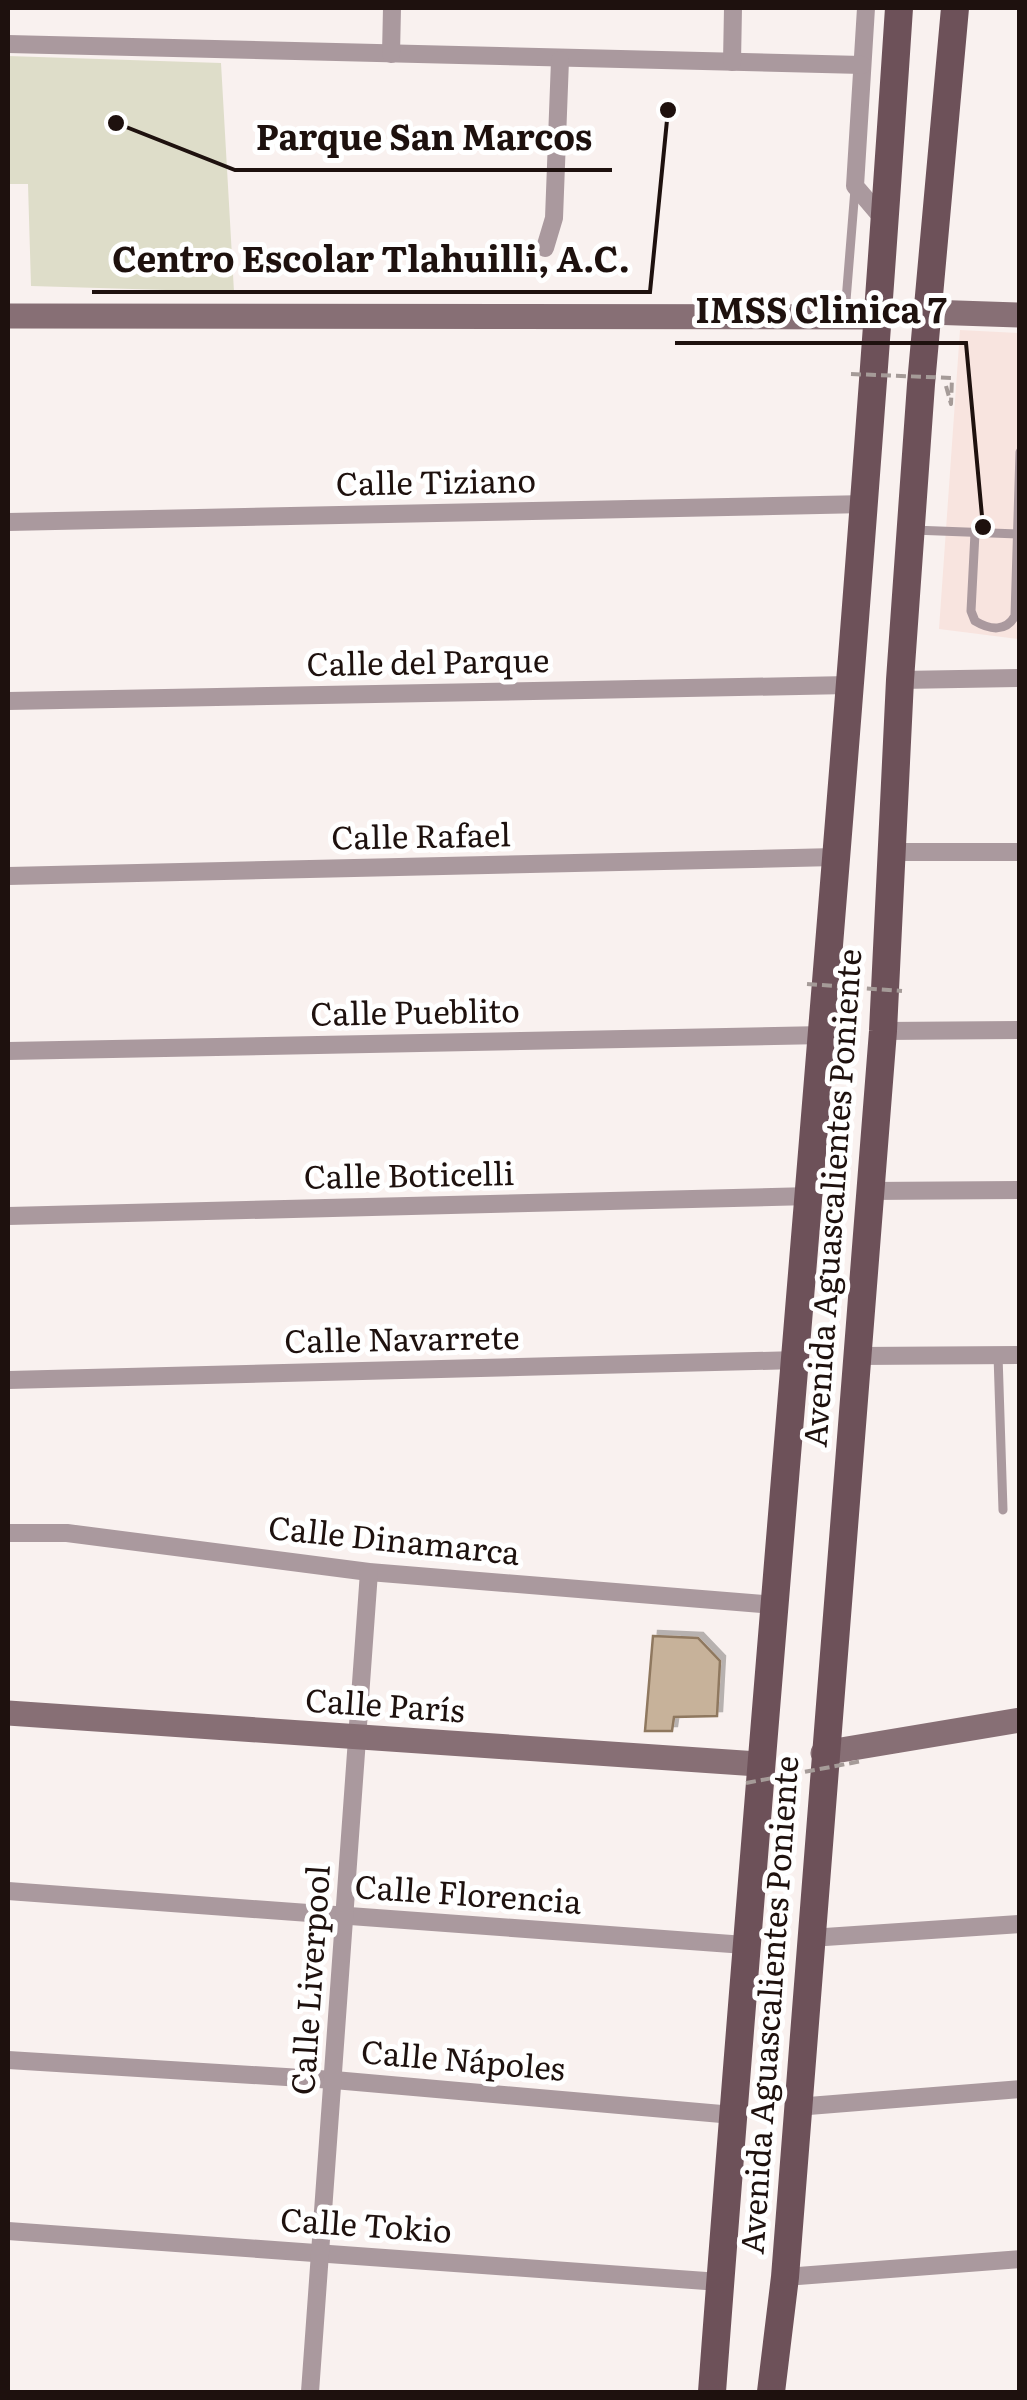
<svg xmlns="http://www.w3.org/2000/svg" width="1027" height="2400" font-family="Literata,serif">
<defs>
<filter id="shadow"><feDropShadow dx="5" dy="-5" stdDeviation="0" flood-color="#0004"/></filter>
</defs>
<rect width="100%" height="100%" fill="#f9f1ef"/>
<path fill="#f8e4df" d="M960,330L1019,333V639L939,629Z"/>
<path fill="#deddc9" d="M8,56L221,63L234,292L31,286L28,184H8Z"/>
<path fill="#c7b29a" stroke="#8f785f" stroke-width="2.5" filter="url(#shadow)" d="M653,1636L698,1638L720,1661L717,1716L674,1717L672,1731H645Z"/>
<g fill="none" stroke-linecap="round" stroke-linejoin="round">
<path stroke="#a59b98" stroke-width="4" stroke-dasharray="10 5" stroke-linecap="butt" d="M946,386L951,404L952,378"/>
<g stroke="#aa999e" stroke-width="9">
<path d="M845,313L855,189"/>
<path d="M913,530L1018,534"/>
<path d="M975,533L971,611L975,621C990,630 1006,632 1015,616L1020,452"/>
<path d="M998,1355L1003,1510"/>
</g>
<g stroke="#aa999e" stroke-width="18">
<path d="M866,8L855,186L884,220"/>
<path d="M8,44L862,65"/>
<path d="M391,54L392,8"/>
<path d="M732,62L733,8"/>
<path d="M545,248L554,218L560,60"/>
<path d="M8,522L866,504"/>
<path d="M900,680L1020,678"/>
<path d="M8,701L849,685"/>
<path d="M892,852H1020"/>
<path d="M8,876L835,857"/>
<path d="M883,1031L1020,1030"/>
<path d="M8,1051L824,1035"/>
<path d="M868,1191L1020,1190"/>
<path d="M8,1216L811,1196"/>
<path d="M857,1356L1020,1355"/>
<path d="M8,1380L797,1360"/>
<path d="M8,1533H67L369,1572L775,1605"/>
<path d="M8,1891L745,1945"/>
<path d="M810,1938L1020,1924"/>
<path d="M8,2060L334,2080L733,2115"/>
<path d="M796,2107L1020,2089"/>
<path d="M8,2231L720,2282"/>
<path d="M785,2277L1020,2259"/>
<path d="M310,2392L369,1572"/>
</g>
<g stroke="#876f75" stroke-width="25">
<path d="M928,312L1020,315"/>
<path d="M8,316L878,317"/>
<path d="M8,1713L758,1764"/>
<path d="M823,1753L1020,1720"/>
</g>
<g stroke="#6d5159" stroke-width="28">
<path d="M712,2392C771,1597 847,803 899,8"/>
<path d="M771,2392L785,2277L883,1031L900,680L921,384L955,8"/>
</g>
<g stroke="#a59b98" stroke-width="4" stroke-dasharray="10 5" stroke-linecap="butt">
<path d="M851,374L952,378"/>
<path d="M807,984L902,991"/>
<path d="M746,1783L862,1761"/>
</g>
</g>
<g text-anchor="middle" stroke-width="10" stroke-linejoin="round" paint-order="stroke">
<g font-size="32" fill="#1e110e" stroke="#fff">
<text transform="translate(436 483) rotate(-1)" y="11">Calle Tiziano</text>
<text transform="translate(428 663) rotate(-1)" y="11">Calle del Parque</text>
<text transform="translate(421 837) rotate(-1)" y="11">Calle Rafael</text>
<text transform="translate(415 1013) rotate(-1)" y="11">Calle Pueblito</text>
<text transform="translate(409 1176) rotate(-1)" y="11">Calle Boticelli</text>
<text transform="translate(833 1198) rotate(-86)" y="11">Avenida Aguascalientes Poniente</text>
<text transform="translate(402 1340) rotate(-1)" y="11">Calle Navarrete</text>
<text transform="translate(394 1541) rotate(6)" y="11">Calle Dinamarca</text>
<text transform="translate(385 1706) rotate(4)" y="11">Calle París</text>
<text transform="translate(468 1895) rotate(4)" y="11">Calle Florencia</text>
<text transform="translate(311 1980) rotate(-86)" y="11">Calle Liverpool</text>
<text transform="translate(770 2005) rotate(-86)" y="11">Avenida Aguascalientes Poniente</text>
<text transform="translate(463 2061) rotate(5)" y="11">Calle Nápoles</text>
<text transform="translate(366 2226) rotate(4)" y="11">Calle Tokio</text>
</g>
</g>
<path fill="none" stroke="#1e110e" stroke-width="4" d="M116 123L235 170H612M668 110L650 292H92M983 527L966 343H675"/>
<g fill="#1e110e" stroke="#fff" stroke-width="4">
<circle cx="116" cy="123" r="10"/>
<circle cx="668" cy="110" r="10"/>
<circle cx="983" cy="527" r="10"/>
</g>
<g font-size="35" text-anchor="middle" font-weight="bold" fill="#1e110e" stroke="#fff" stroke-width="10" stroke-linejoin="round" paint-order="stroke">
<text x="424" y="150">Parque San Marcos</text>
<text x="371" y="272">Centro Escolar Tlahuilli, A.C.</text>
<text x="821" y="323">IMSS Clinica 7</text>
</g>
<rect width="1027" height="2400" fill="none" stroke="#1e110e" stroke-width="20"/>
</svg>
